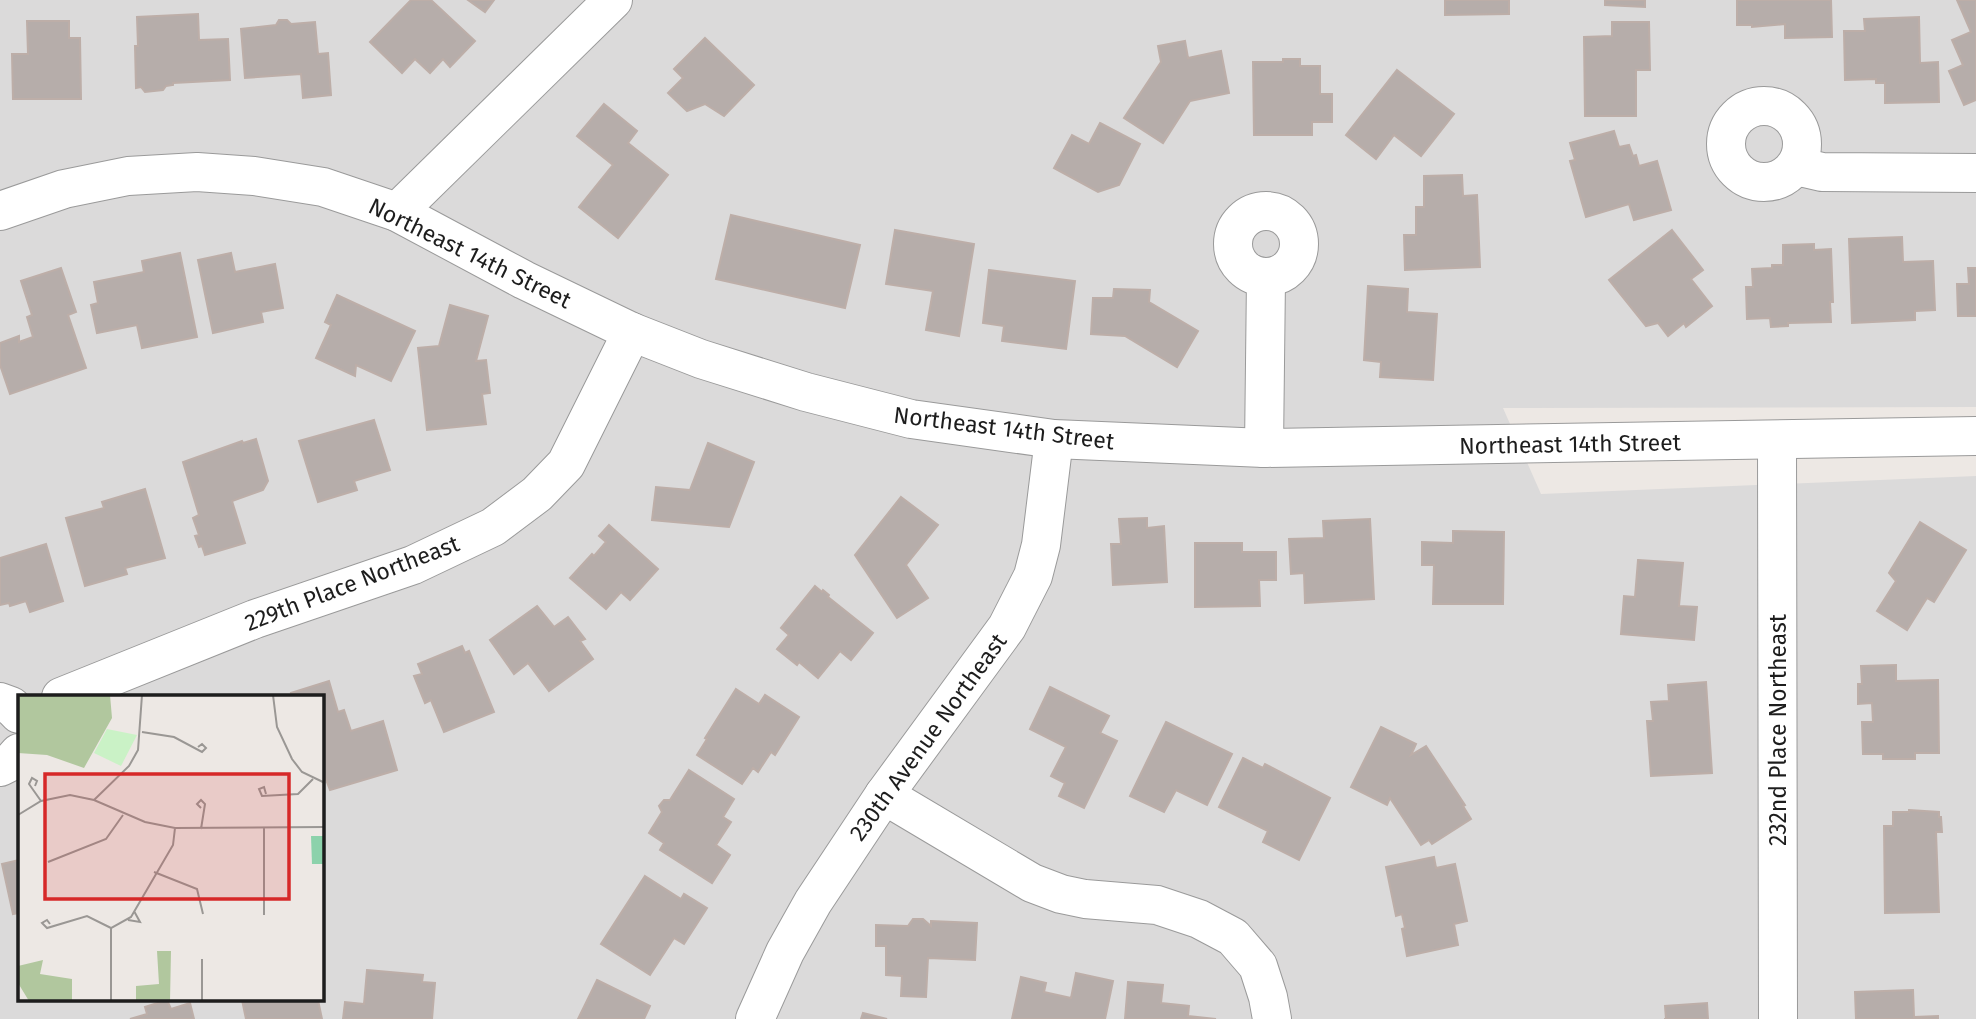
<svg xmlns="http://www.w3.org/2000/svg" width="1976" height="1019" font-family="'Fira Sans',sans-serif">
<rect width="100%" height="100%" fill="#ede8e4"/>
<path fill="#dbdada" fill-rule="evenodd" d="M0,0H1976V407L1503,408L1541,494L1976,476V1019H0ZM19,697H322V1000H19Z"/>
<g fill="#b6adaa" stroke="#bdaea8" stroke-width="2">
<path d="M411,0H431L475,41L450,67L443,59L430,73L415,59L402,73L370,42Z"/>
<path d="M468,0H494L485,12Z"/>
<path d="M1445,0H1509V14L1445,15Z"/>
<path d="M1605,0H1645V7L1605,5Z"/>
<path d="M1737,0H1831L1832,37L1785,38V24L1752,27V25H1737Z"/>
<path d="M1957,0H1976V100L1964,105L1949,71L1963,65L1952,40L1971,32Z"/>
<path d="M198,14L199,40L228,39L230,80L173,83V85L166,86L163,90L145,92L141,87L136,88L135,46H138L137,17Z"/>
<path d="M1919,17L1920,63L1938,62L1939,102L1885,103V83H1876V79L1845,80L1844,31H1865L1864,19Z"/>
<path d="M279,20H287L291,24L315,22L318,54L328,53L331,95L303,98L301,74L245,78L241,29L276,25Z"/>
<path d="M27,21H69V38H80L81,99H13L12,54H28Z"/>
<path d="M1612,22H1649L1650,70H1636V116H1585L1584,37L1612,36Z"/>
<path d="M705,38L754,85L724,116L705,104L687,111L668,93L683,78L674,69Z"/>
<path d="M1185,41L1188,58L1221,51L1229,93L1190,101L1163,143L1124,118L1161,62L1158,46Z"/>
<path d="M1283,59H1300V66H1320V94H1332V122H1312V135H1254L1253,62H1283Z"/>
<path d="M1397,70L1454,114L1421,156L1394,135L1376,159L1346,135Z"/>
<path d="M604,104L637,131L628,143L668,175L618,238L579,207L613,165L577,136Z"/>
<path d="M1100,123L1140,144L1119,185L1098,192L1054,168L1072,135L1089,144Z"/>
<path d="M1614,131L1619,147L1629,145L1633,156L1636,155L1639,166L1657,161L1671,210L1634,220L1629,204L1586,217L1570,161L1575,160L1570,143Z"/>
<path d="M1462,175L1463,196L1477,195L1480,267L1405,270L1404,235H1416V207H1424V176Z"/>
<path d="M731,215L860,245L845,308L716,279Z"/>
<path d="M895,230L974,244L959,336L926,330L933,291L886,284Z"/>
<path d="M1672,230L1703,270L1691,279L1712,306L1686,327L1684,323L1668,336L1658,323L1646,326L1609,280Z"/>
<path d="M1902,237L1903,262L1933,261L1935,310L1915,311V320L1852,323L1849,239Z"/>
<path d="M1814,244V250L1831,249L1833,302H1830L1831,322L1788,323V326L1771,327L1770,318L1747,319L1746,287H1753L1752,269L1772,268V265H1783V245Z"/>
<path d="M180,253L197,337L142,348L137,325L97,333L91,305L98,303L94,282L144,272L142,261Z"/>
<path d="M231,253L235,272L275,264L283,308L261,312L263,322L213,333L198,260Z"/>
<path d="M61,268L76,312L68,315L86,368L10,394L0,365V343L19,336V342L33,337L27,317L32,315L21,281Z"/>
<path d="M1968,268H1976V316H1958L1957,284H1969Z"/>
<path d="M989,270L1075,281L1066,349L1002,341L1004,326L983,323Z"/>
<path d="M1368,286L1408,289L1407,312L1437,314L1433,380L1380,377L1381,362L1364,360Z"/>
<path d="M1114,289L1150,290L1149,302L1198,331L1177,367L1125,336L1091,334L1093,298H1113Z"/>
<path d="M337,295L415,331L391,381L356,365L355,376L316,358L331,325L325,322Z"/>
<path d="M450,305L488,316L476,361L486,360L490,393L482,394L486,424L427,430L418,348L439,346Z"/>
<path d="M374,420L390,470L354,481L357,490L318,502L299,441Z"/>
<path d="M256,439L268,481L263,490L232,501L245,543L205,555L202,546L199,547L195,536L199,535L193,518L199,515L183,462L242,441L243,443Z"/>
<path d="M708,443L754,462L729,527L652,520L656,487L690,490Z"/>
<path d="M145,489L165,558L125,568L127,574L85,586L66,518L104,508L102,502Z"/>
<path d="M901,497L938,525L906,565L928,598L897,618L855,555Z"/>
<path d="M1147,518V528L1164,526L1167,582L1113,585L1111,544H1121L1119,519Z"/>
<path d="M1370,519L1374,599L1305,603L1304,573L1291,574L1289,539L1324,538L1323,521Z"/>
<path d="M1920,522L1966,550L1934,602L1927,598L1907,630L1877,611L1896,581L1889,573Z"/>
<path d="M609,525L658,569L630,600L621,592L606,609L570,578L592,554L594,556L606,542L599,536Z"/>
<path d="M1453,531L1504,532L1503,604H1433L1434,565H1422V542L1453,543Z"/>
<path d="M1195,543H1242V552H1276V580H1259L1260,606L1195,607Z"/>
<path d="M46,544L63,601L30,612L26,601L10,606L9,603L0,605V558Z"/>
<path d="M1638,560L1683,563L1679,606L1697,607L1694,640L1621,634L1624,596L1635,597Z"/>
<path d="M815,586L822,592L823,590L829,595L828,597L873,633L851,660L840,651L818,678L799,662L797,665L777,649L789,635L781,628Z"/>
<path d="M537,606L554,627L568,617L585,639L580,641L593,659L549,691L528,663L514,674L490,640Z"/>
<path d="M462,646L465,653L469,651L494,712L444,732L431,700L425,703L414,676L422,674L418,664Z"/>
<path d="M1896,665V681L1938,680L1939,753H1915V759H1883V754H1863L1862,722H1873L1872,703L1858,704V684H1862L1861,666Z"/>
<path d="M329,681L338,712L344,710L351,731L383,721L397,770L330,790L322,769V697H292L291,693Z"/>
<path d="M1706,682L1712,773L1651,776L1647,721H1653L1651,702L1669,701L1668,685Z"/>
<path d="M1050,687L1109,716L1100,733L1117,741L1084,808L1059,796L1065,783L1051,776L1066,747L1030,729Z"/>
<path d="M736,689L759,704L765,695L799,717L775,755L771,752L758,772L753,768L742,784L697,755L707,739L705,738Z"/>
<path d="M1166,722L1232,754L1207,805L1176,790L1164,812L1130,796Z"/>
<path d="M1381,727L1416,744L1411,755L1426,746L1465,805L1463,806L1471,819L1432,844L1429,840L1421,845L1390,798L1387,805L1351,787Z"/>
<path d="M1243,758L1263,768L1265,764L1330,798L1299,860L1263,842L1268,831L1219,807Z"/>
<path d="M689,770L734,799L723,817L731,822L716,845L730,855L712,883L660,850L664,843L649,833L662,812L659,806L664,800H670Z"/>
<path d="M1909,810L1939,812V817H1941L1942,832H1936L1939,912L1885,913L1884,826H1893V812H1909Z"/>
<path d="M1434,857L1436,868L1455,864L1467,921L1454,924L1458,945L1407,956L1402,929L1405,928L1402,914L1396,916L1386,867Z"/>
<path d="M19,860V913L13,914L2,864Z"/>
<path d="M645,876L681,899L684,894L707,908L684,944L674,938L650,975L601,944Z"/>
<path d="M913,919H923L931,926V921L977,923L975,960L928,958L926,997L901,996L902,976L886,975V946H876V925L908,926Z"/>
<path d="M367,970L423,975L422,982L435,983L432,1019H343L345,1002L364,1004Z"/>
<path d="M1076,973L1113,981L1105,1019H1012L1021,977L1046,983L1044,992L1071,998Z"/>
<path d="M597,980L650,1006L644,1019H578Z"/>
<path d="M1128,982L1163,985L1161,1003L1189,1006L1188,1016L1216,1019H1125Z"/>
<path d="M1913,990L1914,1017L1938,1016V1019H1856L1855,992Z"/>
<path d="M167,1000L171,1009L190,1003L194,1019H130L147,1014L145,1007Z"/>
<path d="M242,1000H318L322,1019H246Z"/>
<path d="M1707,1003L1708,1019H1664H1666L1665,1006Z"/>
<path d="M863,1013L887,1019H861Z"/>
</g>
<g fill="none" stroke-linecap="round" stroke-linejoin="round">
<defs>
<g id="minor">
<circle cx="1764" cy="144" r="38"/>
<path d="M1796,166L1822,172L1976,173"/>
<circle cx="1266" cy="244" r="33"/>
<path d="M0,211L64,189L128,176L197,172L254,176L323,187L397,212L524,280L632,332L701,359L806,392L911,419L1054,439L1264,448L1976,436"/>
<path d="M397,212L613,0"/>
<path d="M1777,441L1778,1019"/>
<path d="M1264,448L1266,278"/>
<path d="M61,697L255,619L413,565L493,527L537,494L566,464L632,332"/>
<path d="M0,702L11,706L19,714"/>
<path d="M0,767L12,761L19,753"/>
<path d="M884,795L1032,883L1061,894L1085,899L1157,905L1199,919L1233,937L1258,966L1268,997L1272,1019"/>
<path d="M755,1019L785,952L813,902L884,795L1007,627L1033,576L1041,545L1054,439"/>
</g>
</defs>
<use href="#minor" stroke="#9a9a9a" stroke-width="40"/>
<use href="#minor" stroke="#fff" stroke-width="38"/>
</g>
<g text-anchor="middle" stroke-width="5" stroke-linejoin="round" paint-order="stroke">
<g font-size="23" fill="#1d1d1d" stroke="#fff">
<text transform="translate(470 253) rotate(26)" y="8">Northeast 14th Street</text>
<text transform="translate(1004 428) rotate(7)" y="8">Northeast 14th Street</text>
<text transform="translate(1570 444) rotate(-1)" y="8">Northeast 14th Street</text>
<text transform="translate(352 583) rotate(-21)" y="8">229th Place Northeast</text>
<text transform="translate(1778 730) rotate(-90)" y="8">232nd Place Northeast</text>
<text transform="translate(928 737) rotate(-54)" y="8">230th Avenue Northeast</text>
</g>
</g>
<g transform="translate(18 695)">
<rect width="306" height="306" fill="#ede8e4"/>
<path d="M0,0H92L94,23L66,73L29,60L0,58ZM139,256H153L152,306H118V291L141,289ZM25,265L22,279L54,284V306H11L0,288V271Z" fill="#b1c79e"/>
<path d="M89,34L119,40L103,71L76,58Z" fill="#caf2c6"/>
<path d="M306,141V169H294L293,141Z" fill="#8cd2ab"/>
<path fill="none" stroke="#9a9794" stroke-width="2" d="M255,0L259,32L274,64L284,77L307,88M124,37L156,42L184,57L188,53L184,49L180,52M17,91L19,86L14,83L11,89L23,106M248,99L246,92L241,94L244,101L280,99L295,84M76,105L111,71L120,55L124,0M0,120L23,106L52,100L76,105L127,127L157,133L307,132M246,133V220M183,134L187,109L183,105L179,109L183,113M30,167L88,144L105,120M136,177L179,194L185,219M110,225L122,227L116,216M32,229L29,225L24,228L29,233L69,221L93,233M184,264V306M93,306V233L113,222L155,150L157,133"/>
<path fill="#d62828" fill-opacity="0.15" stroke="#d62828" stroke-width="3.5" d="M27,79H271V204H27Z"/>
<rect width="306" height="306" fill="none" stroke="#1d1d1d" stroke-width="3.5"/>
</g>
</svg>
